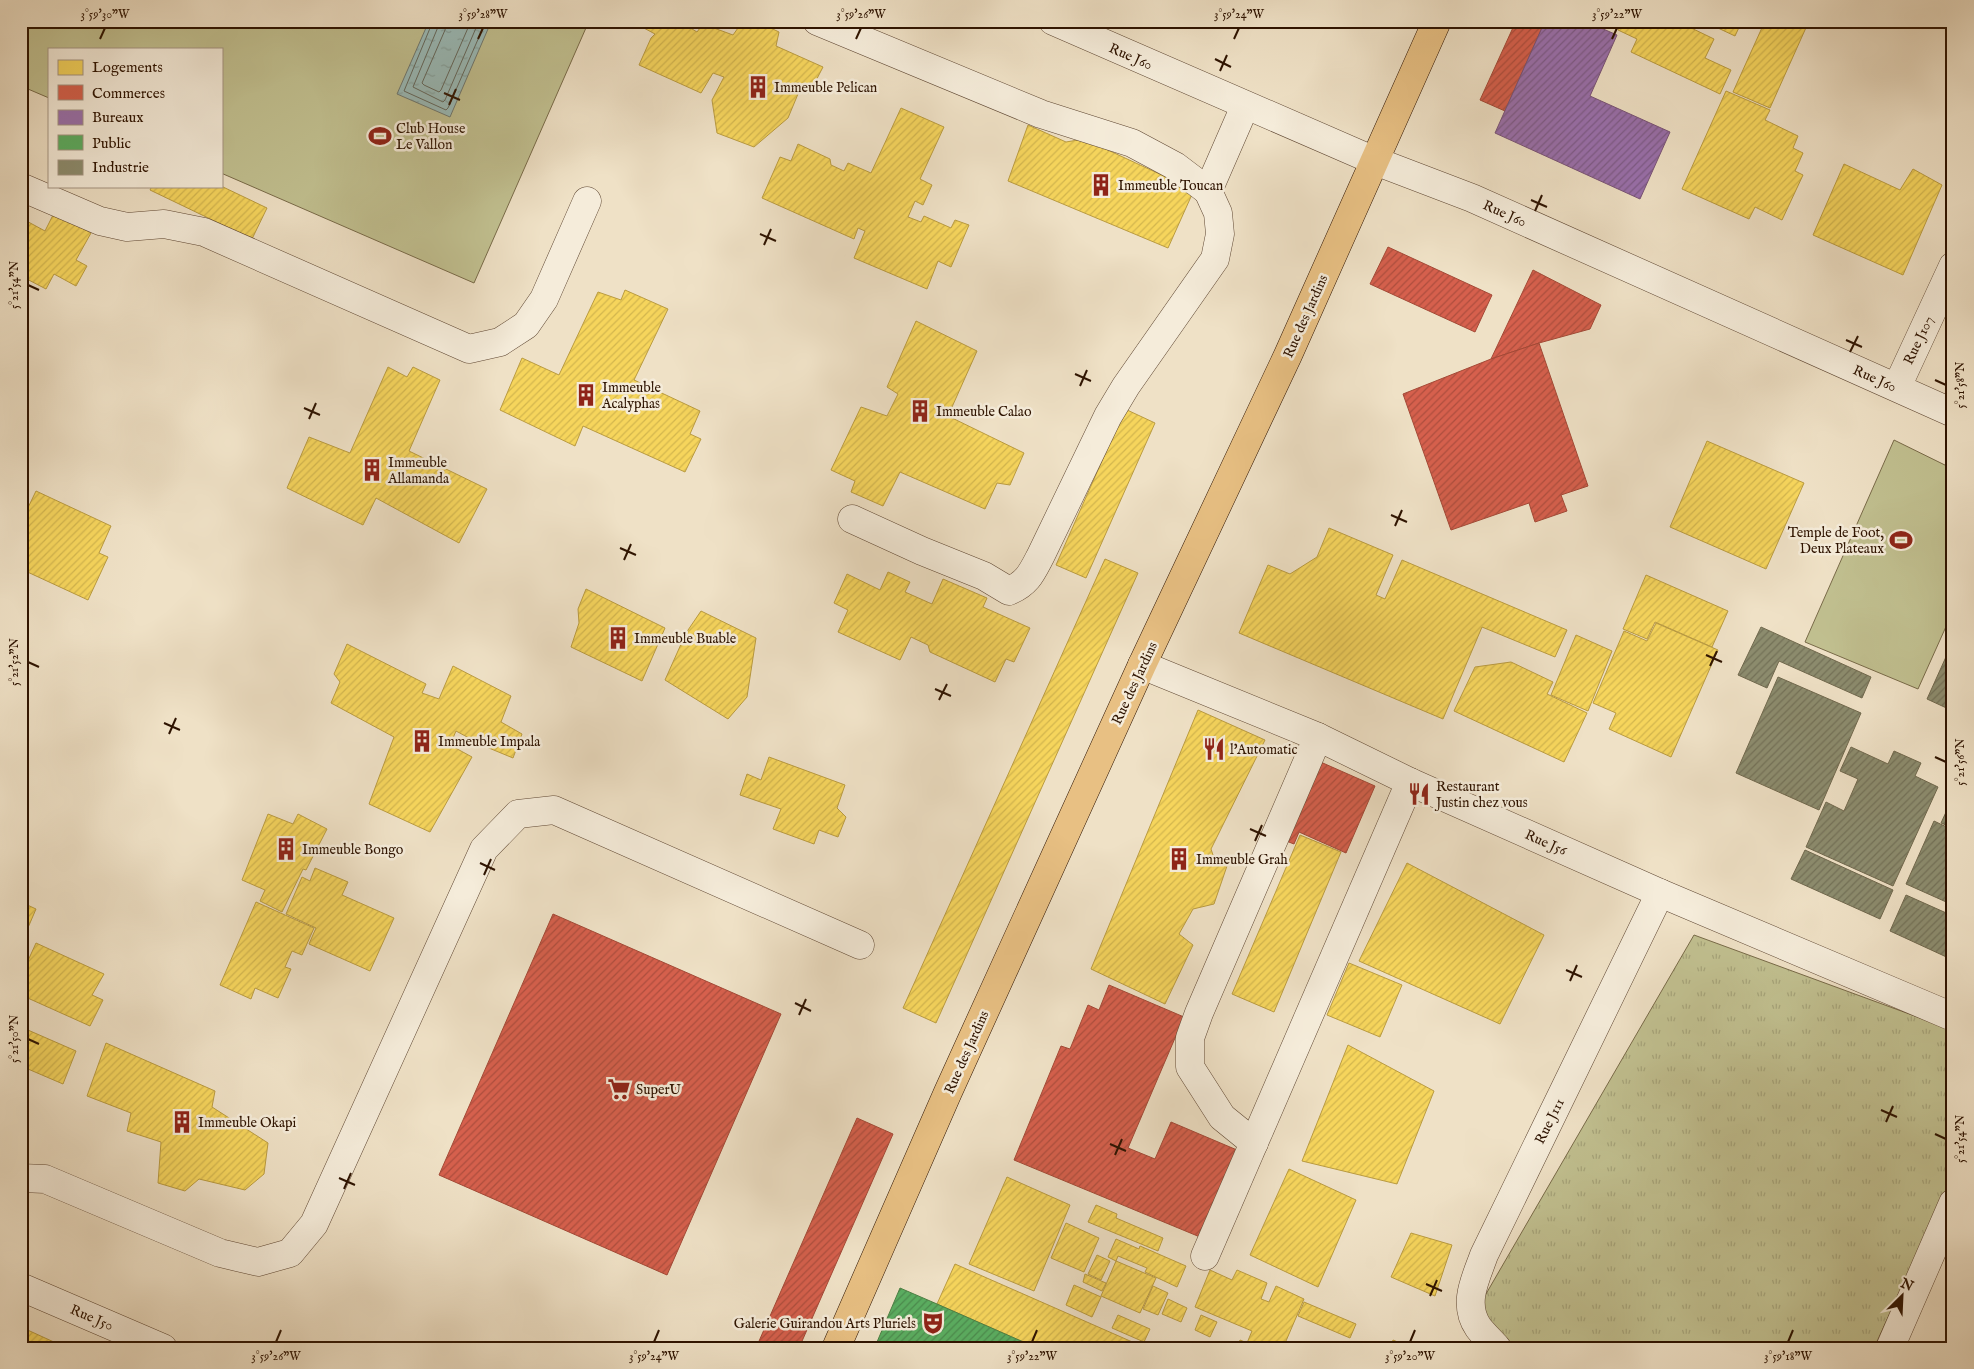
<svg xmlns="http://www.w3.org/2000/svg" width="1974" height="1369" font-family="'IM FELL English',serif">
<defs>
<pattern id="park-tufts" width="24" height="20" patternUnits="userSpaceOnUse" patternTransform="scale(1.25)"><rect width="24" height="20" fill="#c1c090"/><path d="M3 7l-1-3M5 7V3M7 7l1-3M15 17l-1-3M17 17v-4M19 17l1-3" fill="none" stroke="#a6a47a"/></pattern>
<pattern id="water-ripples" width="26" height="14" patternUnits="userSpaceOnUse" patternTransform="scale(1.25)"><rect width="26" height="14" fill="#9abcba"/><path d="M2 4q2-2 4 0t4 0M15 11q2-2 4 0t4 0" fill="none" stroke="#85a19e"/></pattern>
<pattern id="homes-hatch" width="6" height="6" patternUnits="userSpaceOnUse" patternTransform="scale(1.25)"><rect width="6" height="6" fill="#f6d55c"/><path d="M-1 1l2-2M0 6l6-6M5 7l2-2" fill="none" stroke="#d3b64e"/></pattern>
<pattern id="shops-hatch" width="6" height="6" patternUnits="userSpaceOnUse" patternTransform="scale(1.25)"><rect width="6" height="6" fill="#d6604d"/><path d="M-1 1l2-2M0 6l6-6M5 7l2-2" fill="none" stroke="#ae4e3e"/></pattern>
<pattern id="offices-hatch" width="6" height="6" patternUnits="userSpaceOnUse" patternTransform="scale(1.25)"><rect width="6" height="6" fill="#9970ab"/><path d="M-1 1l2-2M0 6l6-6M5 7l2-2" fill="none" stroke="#7d5b89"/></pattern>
<pattern id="public-hatch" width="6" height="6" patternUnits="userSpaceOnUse" patternTransform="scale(1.25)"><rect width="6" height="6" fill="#5aae61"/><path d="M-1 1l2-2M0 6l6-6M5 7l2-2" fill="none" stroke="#4b8c4e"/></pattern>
<pattern id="industry-hatch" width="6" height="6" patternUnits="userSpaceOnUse" patternTransform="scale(1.25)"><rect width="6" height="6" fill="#8c8c6e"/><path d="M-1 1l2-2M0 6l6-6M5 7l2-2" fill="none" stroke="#737158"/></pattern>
</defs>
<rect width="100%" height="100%" fill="#efe1c6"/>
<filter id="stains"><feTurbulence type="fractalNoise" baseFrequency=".004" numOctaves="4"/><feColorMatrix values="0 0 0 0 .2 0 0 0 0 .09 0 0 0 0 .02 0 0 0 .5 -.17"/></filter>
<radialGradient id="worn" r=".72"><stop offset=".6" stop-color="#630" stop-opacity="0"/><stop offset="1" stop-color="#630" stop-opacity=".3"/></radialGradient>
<path fill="url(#park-tufts)" stroke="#786a48" d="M1694,935L1953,1030V1175L1874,1348H1514L1504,1344L1479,1306Z"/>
<g fill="#c1c090" stroke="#786a48">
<path d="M21,21H589L474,283L221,173V49H49V98L21,86Z"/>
<path d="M1894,440L1953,469V611L1918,689L1805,642Z"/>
</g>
<path fill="url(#water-ripples)" stroke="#6f7870" d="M429,21L491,22L450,117L397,94Z"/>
<g fill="url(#homes-hatch)" stroke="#ba9b40">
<path d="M645,21H679L697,32L703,24L733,35L743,21H756L779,32L776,46L823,67L809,94L798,82V94L788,118L754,147L717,133L712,100L724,77L713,73L701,93L639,65L651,38L655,34L642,27Z"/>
<path d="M1622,21H1685L1683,24L1714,39L1705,58L1731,70L1720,94L1631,52L1637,39L1618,30Z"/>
<path d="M1703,21H1742L1735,36Z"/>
<path d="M1765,21H1809L1770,108L1733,92Z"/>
<path d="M1726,91L1770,110L1765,120L1798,136L1793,148L1803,153L1795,171L1803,175L1782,220L1755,207L1749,219L1682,189Z"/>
<path d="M901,108L944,127L920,179L932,185L923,205L915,201L908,217L921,222L924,216L951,228L955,220L969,225L951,267L938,261L927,289L854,258L865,231L858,228L854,239L762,198L780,157L791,161L798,144L830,159L831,165L844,171L848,163L871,173Z"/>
<path d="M1028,125L1066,142L1084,139L1194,190L1168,248L1008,181Z"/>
<path d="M1844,164L1900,190L1913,169L1942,185L1903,275L1813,235Z"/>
<path d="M152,186H221L267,208L252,239L150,190Z"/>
<path d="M54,213L91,233L76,260L87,266L76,286L54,274L46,289L21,276V218L45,231Z"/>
<path d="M625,290L668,309L634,380L700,411L690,434L701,439L685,472L583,426L575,446L500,410L522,358L559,375L598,292L621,300Z"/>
<path d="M916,321L977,351L948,416L1024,453L1010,485L997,483L985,509L900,472L883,506L851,492L855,481L831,470L861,407L887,416L898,394L887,387Z"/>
<path d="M388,367L407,377L413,367L440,380L409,451L487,489L459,543L376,498L363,525L287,488L309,437L350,453Z"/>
<path d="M1125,409L1155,423L1086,578L1056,565Z"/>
<path d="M1707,441L1804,483L1766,569L1670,527Z"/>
<path d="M36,491L111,526L99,553L108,557L88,600L21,569V517L23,518Z"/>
<path d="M1329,528L1393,555L1376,595L1385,599L1402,560L1567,630L1555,657L1482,627L1443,719L1239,633L1268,565L1290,574L1317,557Z"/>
<path d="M1105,559L1138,573L936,1023L903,1008Z"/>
<path d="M888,572L910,582L905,592L932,604L943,579L987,598L983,607L1030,628L1014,662L1006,659L995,682L930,652L928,645L911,637L900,660L838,632L848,610L834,603L847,574L880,590Z"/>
<path d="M1646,575L1728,611L1712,647L1655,622L1647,639L1623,629Z"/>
<path d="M586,589L665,628L642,681L571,647L579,623L578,609Z"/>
<path d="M701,611L756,638L747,697L728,719L665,680L686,633Z"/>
<path d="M1656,623L1718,650L1671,757L1609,729L1616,713L1593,703L1624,631L1647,641Z"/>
<path d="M1576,635L1612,651L1588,711L1551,695Z"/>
<path d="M347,644L426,684L422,693L439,699L453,666L511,696L501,722L522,734L513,758L484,746L456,731L450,745L472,757L430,832L369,804L394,737L331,703L340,682L334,674Z"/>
<path d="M1511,662L1553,682L1547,694L1587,713L1564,762L1454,711L1475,667Z"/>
<path d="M1198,710L1265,740L1211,849L1213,855L1228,863L1214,904L1193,909L1179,934L1193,945L1165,1004L1091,969Z"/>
<path d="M769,757L845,785L837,808L846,817L838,837L819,830L814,844L773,829L781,809L740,795L747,774L761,780Z"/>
<path d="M268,814L293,824L298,814L327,829L306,870L303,869L282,912L260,901L265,890L242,880Z"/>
<path d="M1300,835L1341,852L1274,1012L1232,994Z"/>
<path d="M1407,863L1544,935L1500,1024L1359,961Z"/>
<path d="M315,868L348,882L342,895L394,918L370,971L309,944L316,928L286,914L302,877L310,881Z"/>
<path d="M21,902L36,909L21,944Z"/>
<path d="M256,902L314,928L302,955L292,951L285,967L291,969L278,998L255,988L251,999L220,985Z"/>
<path d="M36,943L104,974L92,995L103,1000L90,1026L21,995V976Z"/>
<path d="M1349,963L1402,985L1380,1037L1327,1015Z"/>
<path d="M21,1027L76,1051L63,1084L21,1066Z"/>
<path d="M106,1043L215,1091L212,1107L268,1143L264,1174L245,1190L199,1179L185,1191L158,1183L161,1142L127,1131L131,1113L87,1096Z"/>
<path d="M1348,1045L1434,1091L1397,1184L1302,1161Z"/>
<path d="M1289,1169L1356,1200L1318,1287L1250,1255Z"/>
<path d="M1007,1177L1070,1205L1034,1291L969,1264Z"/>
<path d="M1096,1205L1117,1214L1116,1218L1163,1238L1158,1251L1088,1222Z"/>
<path d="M1066,1223L1099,1238L1084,1272L1051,1258Z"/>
<path d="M1411,1233L1452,1245L1435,1296L1391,1277Z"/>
<path d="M1116,1239L1139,1249L1140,1246L1186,1266L1177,1287L1145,1272L1147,1268L1118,1256L1116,1261L1108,1257Z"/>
<path d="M1097,1255L1110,1261L1101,1280L1088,1274Z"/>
<path d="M1116,1261L1156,1278L1140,1313L1101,1296Z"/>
<path d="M955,1264L1146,1348H1037L937,1304Z"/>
<path d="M1210,1270L1232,1280L1237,1270L1267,1283L1261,1299L1269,1302L1276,1286L1304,1299L1283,1348H1258L1247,1343L1252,1331L1195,1307Z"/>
<path d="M1085,1274L1106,1283L1102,1291L1083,1282Z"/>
<path d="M1074,1285L1101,1297L1092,1317L1066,1305Z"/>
<path d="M1153,1286L1168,1293L1158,1315L1143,1309Z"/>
<path d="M1168,1299L1187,1308L1181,1322L1162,1314Z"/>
<path d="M1304,1302L1356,1324L1350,1338L1298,1316Z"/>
<path d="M1118,1315L1150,1329L1144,1342L1112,1328Z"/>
<path d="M1201,1315L1217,1322L1210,1337L1195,1330Z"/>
<path d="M21,1327L67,1348H21Z"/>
<path d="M1240,1340L1257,1347L1237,1348Z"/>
<path d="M1393,1340L1412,1348H1390Z"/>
</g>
<g fill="url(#shops-hatch)" stroke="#a44936">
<path d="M1516,21H1545L1505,111L1480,100Z"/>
<path d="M1388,247L1492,295L1475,332L1370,284Z"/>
<path d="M1533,270L1601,305L1590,329L1539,343L1491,359Z"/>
<path d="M1539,343L1588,486L1561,495L1567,511L1535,522L1529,503L1451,530L1403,394L1491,359Z"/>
<path d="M1316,760L1375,786L1346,853L1299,832L1294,844L1281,839Z"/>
<path d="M553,914L781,1014L667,1275L439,1175Z"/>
<path d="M1109,985L1184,1017L1128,1148L1155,1159L1171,1122L1237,1150L1200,1237L1014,1160L1061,1046L1070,1049L1088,1005L1099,1010Z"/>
<path d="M857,1118L893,1134L799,1348H756Z"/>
</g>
<path fill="url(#offices-hatch)" stroke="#795478" d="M1545,21H1585L1617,35L1590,96L1670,132L1640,199L1495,133Z"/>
<path fill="url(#public-hatch)" stroke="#4d8044" d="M900,1288L937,1304L1037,1348H890L877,1342Z"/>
<g fill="url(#industry-hatch)" stroke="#70684d">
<path d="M1761,627L1871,677L1862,698L1779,661L1767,688L1738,675Z"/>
<path d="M1950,648L1953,649V711L1927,699Z"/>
<path d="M1778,677L1861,713L1819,810L1736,773Z"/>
<path d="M1851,747L1888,764L1894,751L1921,763L1915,776L1938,787L1893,886L1806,847L1826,802L1844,811L1858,779L1840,771Z"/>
<path d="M1953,797V828L1941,823Z"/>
<path d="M1934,821L1953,830V905L1906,884Z"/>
<path d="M1805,850L1893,890L1880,919L1791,879Z"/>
<path d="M1906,895L1953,916V960L1890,931Z"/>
</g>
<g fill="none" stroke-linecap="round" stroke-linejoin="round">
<g stroke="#64685d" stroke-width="1">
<path d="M433,21L404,91L446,110L448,108L486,21"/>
<path d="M439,21L438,27L413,87L443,102L445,100L479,21"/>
<path d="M447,21L445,30L422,83L424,85L439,92L441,90L471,21"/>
</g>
<defs>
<g id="minor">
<path d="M817,21L1041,114L1132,143L1175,166L1208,191"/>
<path d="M1053,21L1375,161L1472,198L1953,413"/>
<path d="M21,187L100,221L127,227L164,224L204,232L469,349L500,342L526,325L544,299L587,201"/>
<path d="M1897,387L1953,266"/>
<path d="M852,519L922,551L984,576L1009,591C1028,583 1032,572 1041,555L1108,416L1126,386L1215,259L1220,234L1218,213L1208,191L1245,106"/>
<path d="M1142,665L1318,737L1410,782L1660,893L1953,1017"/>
<path d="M1254,1143L1222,1117L1190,1067V1038L1199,1013L1318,737"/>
<path d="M21,1178L45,1179L220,1253L258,1262L290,1253L314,1224L484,849L518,814L554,810L860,945"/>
<path d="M1205,1256L1410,782"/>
<path d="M21,1287L163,1348"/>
<path d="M1497,1348C1491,1341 1483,1334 1478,1327C1462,1303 1476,1278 1484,1255L1660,893"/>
<path d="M1890,1348L1953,1203"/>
</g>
<path id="major" d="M836,1348L948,1092L1142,665L1288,355L1437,21"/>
</defs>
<use href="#minor" stroke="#5e4632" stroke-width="29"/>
<use href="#major" stroke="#2e1300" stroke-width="29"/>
<use href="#minor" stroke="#f5ecda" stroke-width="28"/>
<use href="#major" stroke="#e8c083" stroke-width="28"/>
</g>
<path fill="none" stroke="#2e1300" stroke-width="2" d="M100,39L105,28M478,39L483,28M856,39L861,28M1234,39L1239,28M1612,39L1617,28M1215,59L1231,67M1220,71L1227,55M444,93L460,100M449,105L456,89M1531,200L1547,207M1535,211L1542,195M760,234L776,241M764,245L771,229M28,285L39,290M1846,340L1862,347M1850,352L1858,336M1075,374L1091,381M1935,380L1946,385M1080,386L1087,370M304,408L320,415M309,419L316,403M1391,515L1407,522M1395,526L1402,510M620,548L636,555M624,560L631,544M1706,655L1722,662M28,662L39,667M1710,666L1717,651M935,689L951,696M939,700L947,684M164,723L180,730M169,734L176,718M1935,757L1946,762M1250,829L1266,836M1255,841L1262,825M480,863L495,870M484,875L491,859M1566,970L1582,977M1570,981L1577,965M795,1003L811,1011M799,1015L806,999M28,1039L39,1044M1881,1110L1897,1117M1886,1122L1893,1106M1935,1134L1946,1139M1110,1144L1126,1151M1115,1155L1122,1139M339,1178L355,1185M344,1189L351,1173M1426,1284L1442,1291M1430,1296L1437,1280M276,1342L281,1330M654,1342L659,1330M1032,1342L1037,1330M1410,1342L1415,1330M1788,1342L1793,1330"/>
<defs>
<symbol id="building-bare" viewBox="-9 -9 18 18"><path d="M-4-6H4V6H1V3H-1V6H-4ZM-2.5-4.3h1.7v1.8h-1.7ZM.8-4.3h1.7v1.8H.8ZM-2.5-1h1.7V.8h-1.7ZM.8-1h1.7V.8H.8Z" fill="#8f2418" stroke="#f5ecda" stroke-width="2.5" paint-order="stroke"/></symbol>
<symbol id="stadium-bare" viewBox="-9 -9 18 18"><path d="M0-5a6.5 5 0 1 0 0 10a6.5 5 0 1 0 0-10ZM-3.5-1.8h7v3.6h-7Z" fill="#8f2418" stroke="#f5ecda" stroke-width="2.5" paint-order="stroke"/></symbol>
<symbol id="restaurant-bare" viewBox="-9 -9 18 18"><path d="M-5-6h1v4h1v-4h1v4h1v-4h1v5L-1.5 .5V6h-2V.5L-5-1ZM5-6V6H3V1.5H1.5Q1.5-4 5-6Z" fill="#8f2418" stroke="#f5ecda" stroke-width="2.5" paint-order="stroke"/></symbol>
<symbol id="supermarket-bare" viewBox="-9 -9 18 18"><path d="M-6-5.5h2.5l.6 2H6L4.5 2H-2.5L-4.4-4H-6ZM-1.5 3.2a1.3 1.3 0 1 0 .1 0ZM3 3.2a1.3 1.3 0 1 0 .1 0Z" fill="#8f2418" stroke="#f5ecda" stroke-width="2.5" paint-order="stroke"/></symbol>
<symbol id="theatre-bare" viewBox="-9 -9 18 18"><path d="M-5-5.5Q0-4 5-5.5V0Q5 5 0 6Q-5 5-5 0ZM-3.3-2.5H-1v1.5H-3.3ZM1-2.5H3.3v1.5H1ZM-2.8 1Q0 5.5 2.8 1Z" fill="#8f2418" stroke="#f5ecda" stroke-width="2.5" paint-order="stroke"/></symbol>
</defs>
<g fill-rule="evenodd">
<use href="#building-bare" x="742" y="71" width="32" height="32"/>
<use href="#stadium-bare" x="364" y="120" width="32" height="32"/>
<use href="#building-bare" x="1085" y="169" width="32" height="32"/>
<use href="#building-bare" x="570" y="379" width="32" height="32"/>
<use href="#building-bare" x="904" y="395" width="32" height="32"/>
<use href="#building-bare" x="356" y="454" width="32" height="32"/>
<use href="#stadium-bare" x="1885" y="524" width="32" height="32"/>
<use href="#building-bare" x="602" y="622" width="32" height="32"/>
<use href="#building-bare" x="406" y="725" width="32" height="32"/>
<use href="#restaurant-bare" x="1198" y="733" width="32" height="32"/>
<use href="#restaurant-bare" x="1403" y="778" width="32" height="32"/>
<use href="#building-bare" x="270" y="833" width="32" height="32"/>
<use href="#building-bare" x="1163" y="843" width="32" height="32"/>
<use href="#supermarket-bare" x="603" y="1073" width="32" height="32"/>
<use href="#building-bare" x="166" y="1106" width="32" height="32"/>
<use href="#theatre-bare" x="917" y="1307" width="32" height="32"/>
</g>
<g text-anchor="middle" stroke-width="5" stroke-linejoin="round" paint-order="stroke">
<g font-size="14" fill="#2e1300" stroke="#f5ecda">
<text transform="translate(1131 56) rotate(24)" y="5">Rue J60</text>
<text transform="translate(1505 213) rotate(24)" y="5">Rue J60</text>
<text transform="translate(1305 316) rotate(-66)" y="5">Rue des Jardins</text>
<text transform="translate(1918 340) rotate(-65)" y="5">Rue J107</text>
<text transform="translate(1875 378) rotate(24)" y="5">Rue J60</text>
<text transform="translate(1134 683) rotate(-65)" y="5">Rue des Jardins</text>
<text transform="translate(1546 842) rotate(24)" y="5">Rue J56</text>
<text transform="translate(966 1052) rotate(-66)" y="5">Rue des Jardins</text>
<text transform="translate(1549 1121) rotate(-64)" y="5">Rue J111</text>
<text transform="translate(92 1317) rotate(23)" y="5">Rue J50</text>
</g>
<g font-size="14" fill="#2e1300" stroke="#f5ecda" text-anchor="start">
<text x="774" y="92">Immeuble Pelican</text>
<text x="396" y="133">Club House<tspan x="396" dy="16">Le Vallon</tspan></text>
<text x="1118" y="190">Immeuble Toucan</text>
<text x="602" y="392">Immeuble<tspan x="602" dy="16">Acalyphas</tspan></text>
<text x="936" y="416">Immeuble Calao</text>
<text x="388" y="467">Immeuble<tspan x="388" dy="16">Allamanda</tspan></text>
<text x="1884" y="537" text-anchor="end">Temple de Foot,<tspan x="1884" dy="16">Deux Plateaux</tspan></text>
<text x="634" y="643">Immeuble Buable</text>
<text x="438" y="746">Immeuble Impala</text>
<text x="1230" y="754">l'Automatic</text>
<text x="1436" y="791">Restaurant<tspan x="1436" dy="16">Justin chez vous</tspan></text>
<text x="302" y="854">Immeuble Bongo</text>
<text x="1196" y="864">Immeuble Grah</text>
<text x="636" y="1094">SuperU</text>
<text x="198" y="1127">Immeuble Okapi</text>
<text x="916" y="1328" text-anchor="end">Galerie Guirandou Arts Pluriels</text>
</g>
</g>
<rect width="1974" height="1369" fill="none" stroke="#efe1c6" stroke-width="55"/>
<rect x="48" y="48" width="175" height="140" fill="#f5ecda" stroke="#a59583"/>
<rect x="58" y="60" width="25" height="15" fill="#f6d55c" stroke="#a59583"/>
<text x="92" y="72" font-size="15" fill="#2e1300">Logements</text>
<rect x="58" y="85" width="25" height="15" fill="#d6604d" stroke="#a59583"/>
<text x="92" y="98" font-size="15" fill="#2e1300">Commerces</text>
<rect x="58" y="110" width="25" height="15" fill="#9970ab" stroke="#a59583"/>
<text x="92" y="122" font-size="15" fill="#2e1300">Bureaux</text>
<rect x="58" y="135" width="25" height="15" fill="#5aae61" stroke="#a59583"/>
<text x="92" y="148" font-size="15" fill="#2e1300">Public</text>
<rect x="58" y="160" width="25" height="15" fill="#8c8c6e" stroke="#a59583"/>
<text x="92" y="172" font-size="15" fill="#2e1300">Industrie</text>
<g transform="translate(1902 1296) rotate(24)" stroke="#f5ecda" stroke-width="4" paint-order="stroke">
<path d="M0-4L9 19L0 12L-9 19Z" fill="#2e1300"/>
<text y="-8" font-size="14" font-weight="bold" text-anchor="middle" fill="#2e1300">N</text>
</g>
<rect x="28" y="28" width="1918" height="1314" fill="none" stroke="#2e1300" stroke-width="2"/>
<g font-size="12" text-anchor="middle" fill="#2e1300">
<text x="105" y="18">3°59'30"W</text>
<text x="483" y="18">3°59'28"W</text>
<text x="861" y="18">3°59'26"W</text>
<text x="1239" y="18">3°59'24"W</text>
<text x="1617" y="18">3°59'22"W</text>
<text transform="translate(14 285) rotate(-90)" y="4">5°21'54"N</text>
<text transform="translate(1960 385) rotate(-90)" y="4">5°21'58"N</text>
<text transform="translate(14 662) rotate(-90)" y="4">5°21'52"N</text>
<text transform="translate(1960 762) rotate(-90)" y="4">5°21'56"N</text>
<text transform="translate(14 1039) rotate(-90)" y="4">5°21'50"N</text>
<text transform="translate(1960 1139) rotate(-90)" y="4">5°21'54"N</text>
<text x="276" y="1360">3°59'26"W</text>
<text x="654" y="1360">3°59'24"W</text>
<text x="1032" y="1360">3°59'22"W</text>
<text x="1410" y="1360">3°59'20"W</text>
<text x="1788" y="1360">3°59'18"W</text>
</g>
<rect width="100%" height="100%" filter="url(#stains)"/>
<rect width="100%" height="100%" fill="url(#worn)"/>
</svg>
